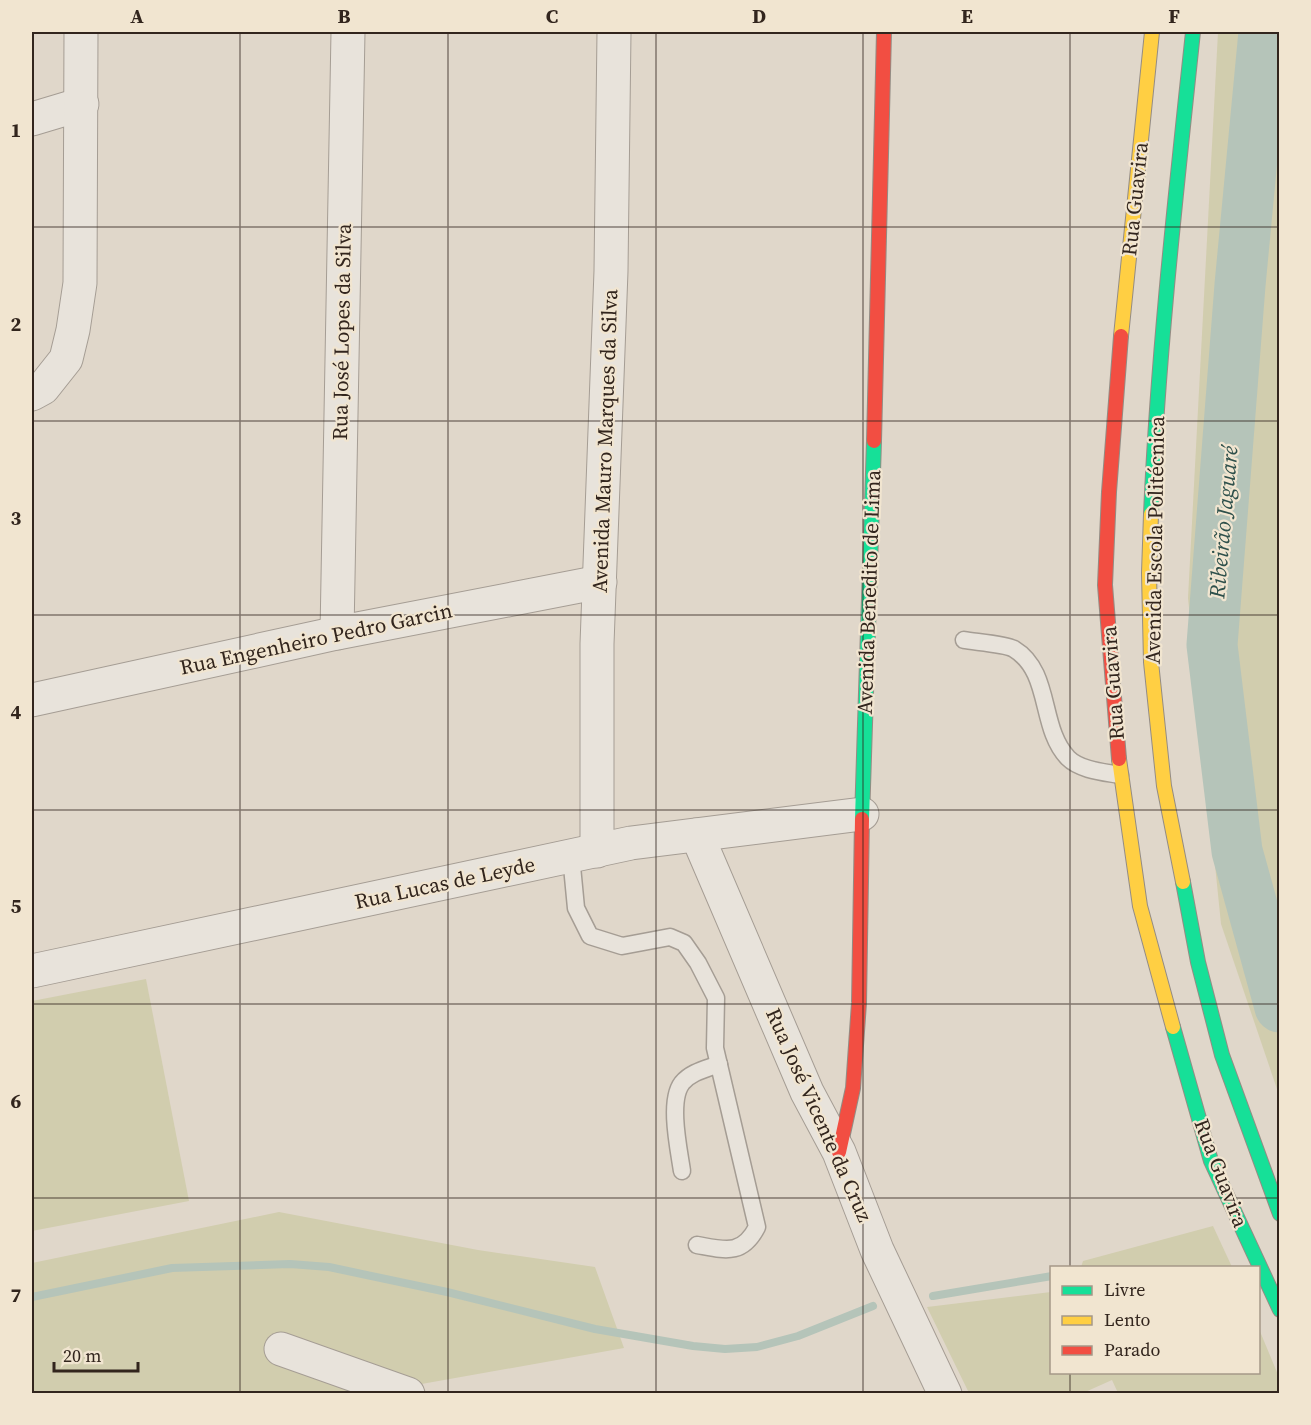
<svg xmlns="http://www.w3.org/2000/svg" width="1311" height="1425" font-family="'Source Serif 4',serif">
<rect width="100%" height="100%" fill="#e0d7ca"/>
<g fill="#d1cdae">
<path d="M1218,32H1279V1095L1221,924L1188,598Z"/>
<path d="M146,979L189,1201L32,1231V1001Z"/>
<path d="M279,1212L478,1250L595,1267L624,1348L371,1393L32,1394V1263Z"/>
<path d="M1213,1226L1232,1267H1081L1083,1261Z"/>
<path d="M1051,1292L1052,1372H1258L1259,1329L1279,1377V1393H1118L1112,1380L1083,1393H969L927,1307Z"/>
</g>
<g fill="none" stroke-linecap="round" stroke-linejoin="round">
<g stroke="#b5c4b9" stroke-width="8">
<path d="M933,1296L1052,1276"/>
<path d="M32,1297L172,1268L290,1264L329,1267L447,1292L595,1329L693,1346L725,1349L757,1347L798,1336L873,1306"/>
</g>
<path stroke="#b5c4b9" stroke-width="51" d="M1264,32L1240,285L1212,645L1237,851L1280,1007"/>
<defs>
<g id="lane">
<path d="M964,640C975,642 1006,644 1014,649C1052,672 1039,728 1068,758C1080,770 1103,772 1120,775"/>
<path d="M571,856L576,908L590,936L622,946L670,937L684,943L698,963L716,998L715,1048L757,1227C742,1256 725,1250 697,1245"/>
<path d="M682,1171C679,1150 668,1101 682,1083C691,1072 706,1069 719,1064"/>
</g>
<g id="street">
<path d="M32,119L82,104"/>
<path d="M32,394L43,388L66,359L73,330L80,283L81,32"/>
<path d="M337,633L348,32"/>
<path d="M32,700L337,633L600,582"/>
<path d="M697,835L807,1092L839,1152L877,1250L945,1394"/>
<path d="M597,851V644L611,271L614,32"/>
<path d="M32,971L631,843L862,814"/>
<path d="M281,1349L408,1394"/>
</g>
<g id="fast">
<path d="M1151,514C1158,353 1176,192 1193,32"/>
<path d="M862,819L874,441"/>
<path d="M1183,882L1198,962L1222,1055L1280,1214"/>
<path d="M1173,1027L1211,1161L1280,1310"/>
</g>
<g id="slow">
<path d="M1121,336L1152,32"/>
<path d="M1151,514L1149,573L1151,662L1164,786L1183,882"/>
<path d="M1119,759L1140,906L1173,1027"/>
</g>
<g id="jam">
<path d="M874,441L884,32"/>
<path d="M1119,759L1105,585L1109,492L1121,336"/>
<path d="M839,1152L853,1088L859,1003L862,819"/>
</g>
</defs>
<use href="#lane" stroke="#a59d94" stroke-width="19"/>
<use href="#street" stroke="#a59d94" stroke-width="35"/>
<use href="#fast" stroke="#948c84" stroke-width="16"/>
<use href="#slow" stroke="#948c84" stroke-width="16"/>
<use href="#jam" stroke="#948c84" stroke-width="16"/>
<use href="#lane" stroke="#e8e3db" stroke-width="16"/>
<use href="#street" stroke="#e8e3db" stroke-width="33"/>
<use href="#fast" stroke="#16e098" stroke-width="14"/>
<use href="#slow" stroke="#ffcf43" stroke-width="14"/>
<use href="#jam" stroke="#f24e42" stroke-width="14"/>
</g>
<path fill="none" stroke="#32251d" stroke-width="1.5" stroke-opacity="0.55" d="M240,32V1394M448,32V1394M656,32V1394M863,32V1394M1070,32V1268M32,227H1280M32,421H1280M32,615H1280M32,810H1280M32,1004H1280M32,1198H1280M1070,1372V1394"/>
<g text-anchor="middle" stroke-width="4.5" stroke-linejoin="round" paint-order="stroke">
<g font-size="21" fill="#32251d" stroke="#f1e5d0">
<text transform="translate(1135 199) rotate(-84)" y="7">Rua Guavira</text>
<text transform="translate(342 332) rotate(-89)" y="7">Rua José Lopes da Silva</text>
<text transform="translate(605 441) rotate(-88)" y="7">Avenida Mauro Marques da Silva</text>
<text transform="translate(1155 540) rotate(-89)" y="7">Avenida Escola Politécnica</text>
<text transform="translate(869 592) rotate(-88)" y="7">Avenida Benedito de Lima</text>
<text transform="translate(316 639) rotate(-12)" y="7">Rua Engenheiro Pedro Garcin</text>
<text transform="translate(1113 683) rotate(-94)" y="7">Rua Guavira</text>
<text transform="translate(445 883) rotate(-12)" y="7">Rua Lucas de Leyde</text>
<text transform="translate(819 1115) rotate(66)" y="7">Rua José Vicente da Cruz</text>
<text transform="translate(1221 1173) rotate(69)" y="7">Rua Guavira</text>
</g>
<g font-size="22" font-style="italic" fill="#2e504b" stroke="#f1e5d0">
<text transform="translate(1223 522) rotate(-85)" y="8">Ribeirão Jaguaré</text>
</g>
</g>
<rect width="1311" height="1425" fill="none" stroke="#f1e5d0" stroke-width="66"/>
<rect x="1050" y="1266" width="210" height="108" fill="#f1e5d0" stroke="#a59888" stroke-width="1.5"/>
<rect x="1062" y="1286" width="30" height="9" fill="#16e098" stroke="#a59888" stroke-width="1.5"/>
<text x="1104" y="1296" font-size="18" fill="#32251d">Livre</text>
<rect x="1062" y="1316" width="30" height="9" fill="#ffcf43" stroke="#a59888" stroke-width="1.5"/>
<text x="1104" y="1326" font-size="18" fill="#32251d">Lento</text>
<rect x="1062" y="1346" width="30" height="9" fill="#f24e42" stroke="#a59888" stroke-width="1.5"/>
<text x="1104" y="1356" font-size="18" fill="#32251d">Parado</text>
<path d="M54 1362v9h84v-9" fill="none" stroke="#32251d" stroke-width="3"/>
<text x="63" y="1362" font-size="18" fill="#32251d" stroke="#f1e5d0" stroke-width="4.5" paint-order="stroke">20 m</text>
<rect x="33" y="33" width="1245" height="1359" fill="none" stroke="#32251d" stroke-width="2"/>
<g font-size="20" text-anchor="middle" font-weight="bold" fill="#32251d">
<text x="137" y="23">A</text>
<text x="344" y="23">B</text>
<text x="552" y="23">C</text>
<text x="759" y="23">D</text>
<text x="967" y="23">E</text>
<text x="1174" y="23">F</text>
<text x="16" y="137">1</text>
<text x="16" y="331">2</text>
<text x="16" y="525">3</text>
<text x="16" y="719">4</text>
<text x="16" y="913">5</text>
<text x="16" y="1108">6</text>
<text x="16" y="1302">7</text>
</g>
</svg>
